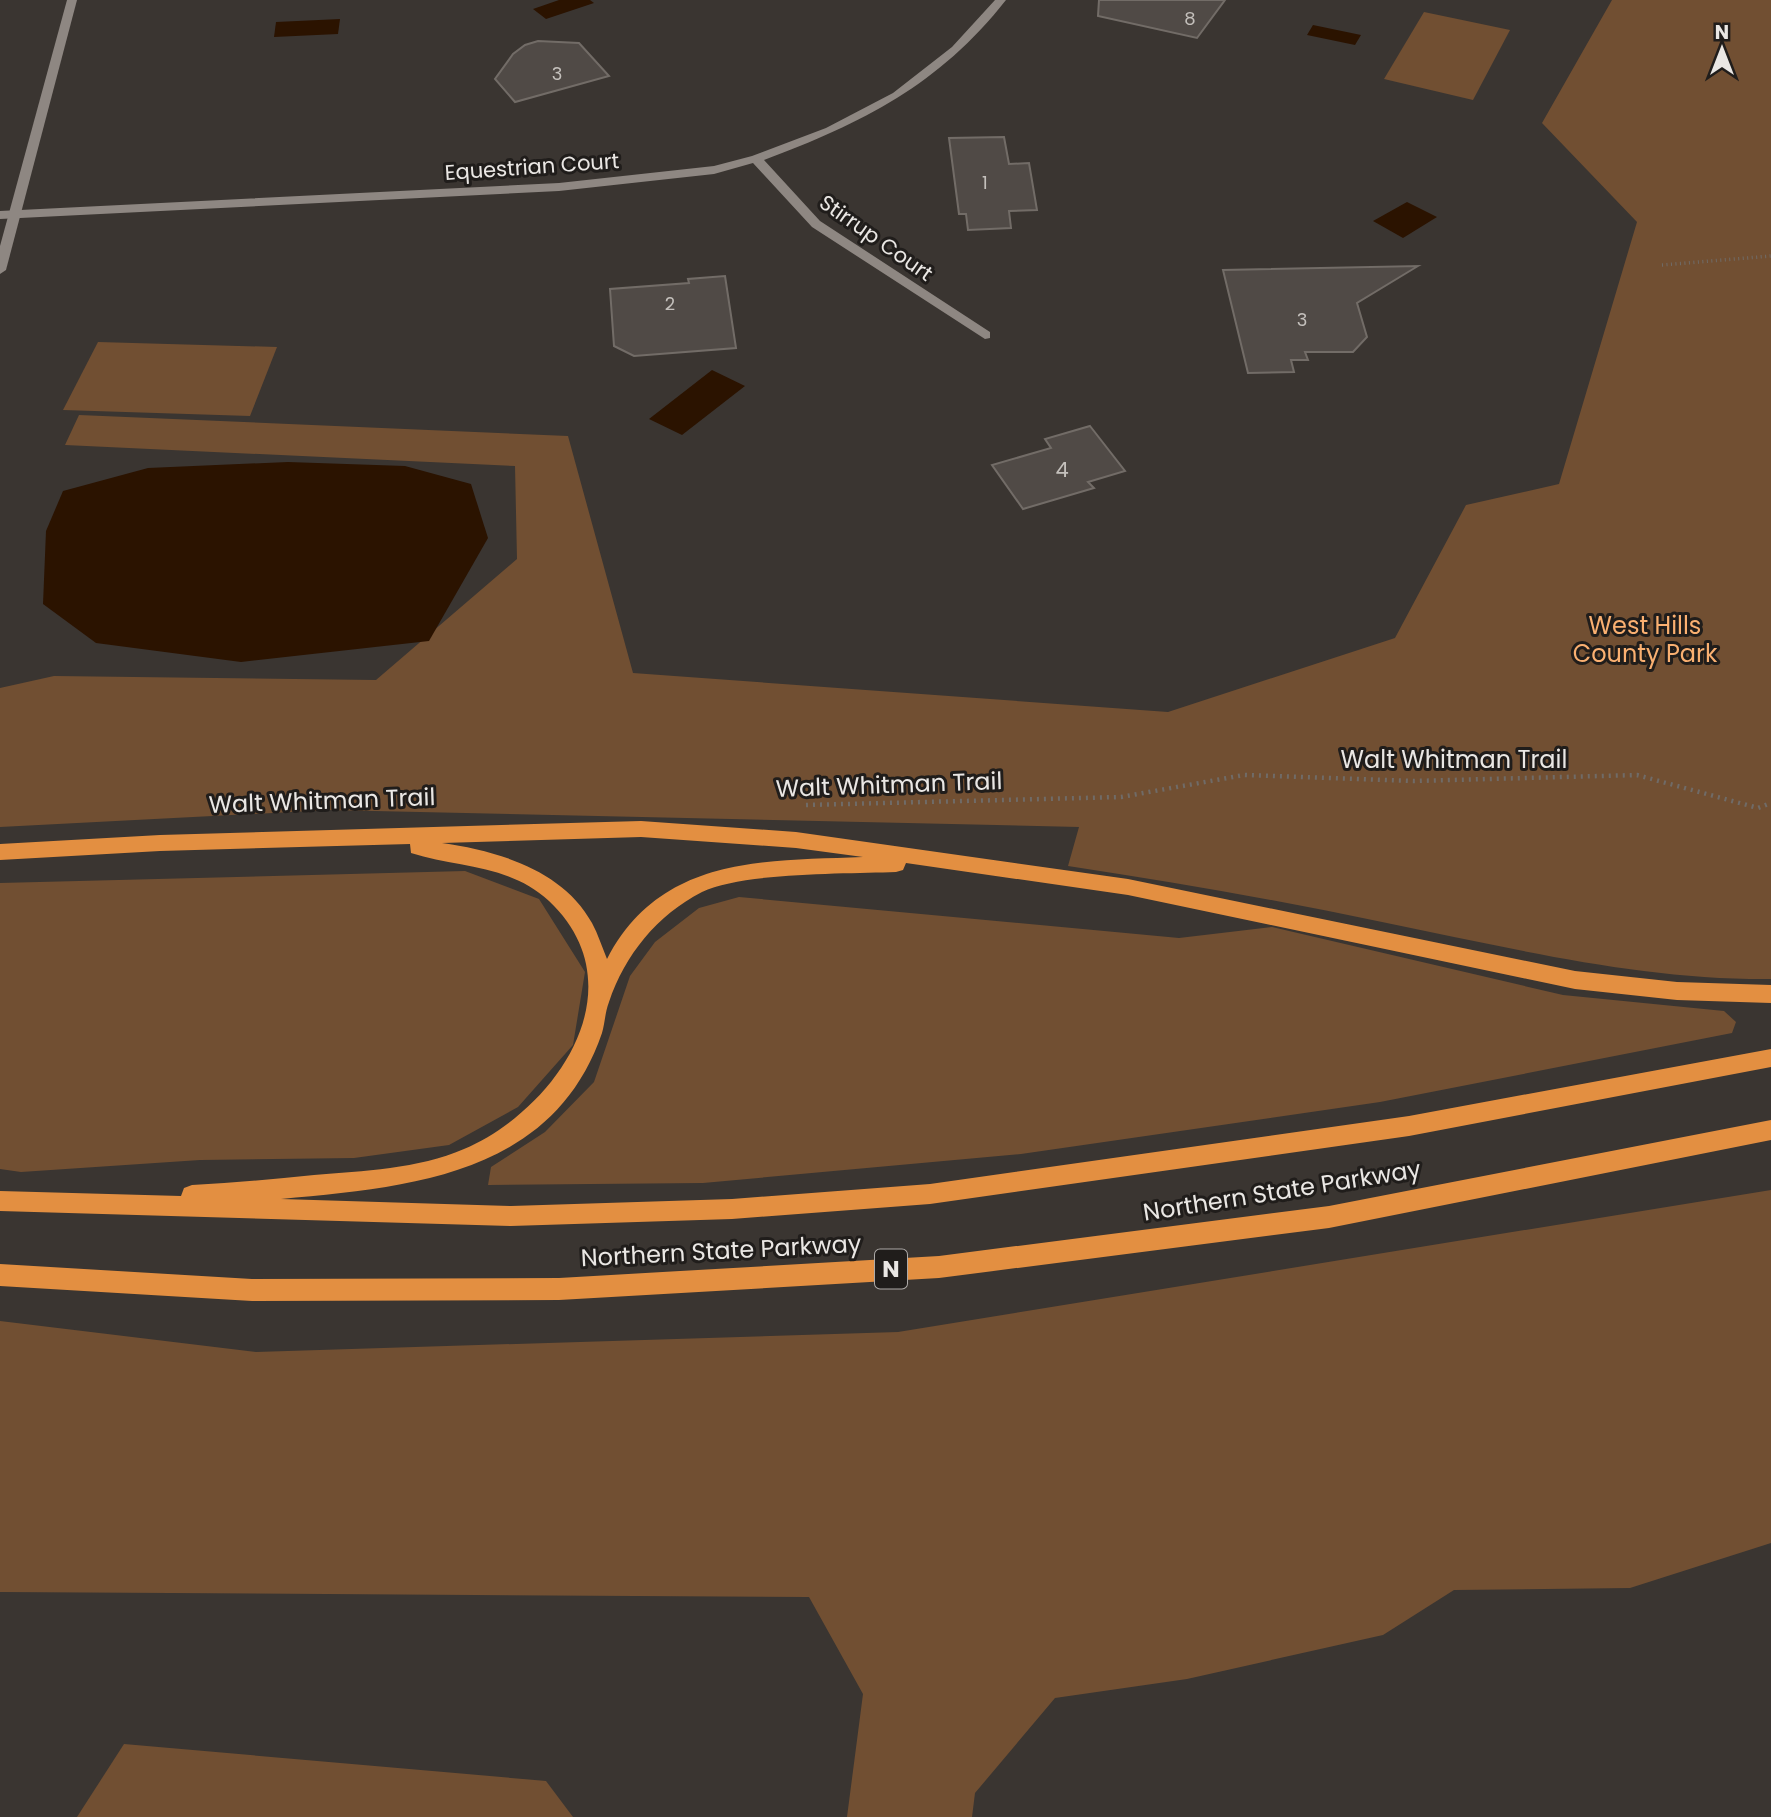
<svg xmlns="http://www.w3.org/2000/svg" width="1771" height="1817" font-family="Poppins,sans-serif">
<rect width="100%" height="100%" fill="#3a3531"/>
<g fill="#714f32">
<path d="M1612,0H1771V979C1639,980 1511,948 1382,922C1278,900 1173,882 1068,866L1079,827L329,810L0,827V688L54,676L376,680L517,559L515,466L65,445L79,415L568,436L633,673L1168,712L1395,638L1466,505L1559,484L1637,222L1542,123Z"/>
<path d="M1424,12L1510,30L1473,100L1384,79Z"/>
<path d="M98,342L277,347L250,416L63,410Z"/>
<path d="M465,871L539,899L585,972L573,1045L518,1107L449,1145L354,1158L200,1160L21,1172L0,1169V883Z"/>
<path d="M739,897L1179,938L1272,927L1563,995L1724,1011L1736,1022L1732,1033L1380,1102L1021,1154L703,1183L488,1185L491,1167L545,1132L594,1082L630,976L655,942L699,908Z"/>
<path d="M1771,1190V1543L1630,1588L1454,1590L1383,1635L1187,1679L1055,1698L975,1793L972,1817H847L863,1694L809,1597L0,1592V1321L256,1352L898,1332Z"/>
<path d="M124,1744L546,1781L573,1817H77Z"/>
</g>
<g fill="#2b1300">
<path d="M559,0H590L594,3L546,19L533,9Z"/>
<path d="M340,19L338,34L274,37L276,22Z"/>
<path d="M1313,25L1361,35L1355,45L1307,35Z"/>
<path d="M1407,202L1437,217L1403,238L1373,221Z"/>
<path d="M712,370L745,386L682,435L649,419Z"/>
<path d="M288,462L405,466L471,484L488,538L429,641L241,662L96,643L43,604L46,531L63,491L148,468Z"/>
</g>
<g fill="#504a46" stroke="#726c67" stroke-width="2">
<path d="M1099,0H1225L1197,38L1098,16Z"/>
<path d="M538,41L579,43L609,76L515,102L495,79L513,54L525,45Z"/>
<path d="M1004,137L1009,164L1029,163L1037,210L1009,211L1011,228L968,230L966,214H959L949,138Z"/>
<path d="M1418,266L1357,303L1367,337L1353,352H1305L1308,360H1291L1294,372L1248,373L1223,270Z"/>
<path d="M725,276L736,348L634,356L614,346L610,289L689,283L688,279Z"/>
<path d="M1090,426L1125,471L1088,482L1094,488L1023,509L992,465L1051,448L1045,439Z"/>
</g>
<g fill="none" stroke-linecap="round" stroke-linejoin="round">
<path stroke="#706b67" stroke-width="3.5" stroke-dasharray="1 3.5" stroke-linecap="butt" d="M1662,265L1771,256"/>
<path stroke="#706b67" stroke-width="4.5" stroke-dasharray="2 5" stroke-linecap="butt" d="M806,805L1121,797L1244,775L1413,781L1637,775L1758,808L1771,803"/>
<path fill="#8e8782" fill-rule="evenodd" d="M995,0H1006C939,85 863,123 764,160L820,221L990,332V338L985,339L812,227L753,163L714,174L559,191L0,219V211L559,183L714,166L752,156L826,128L893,93L952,47Z"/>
<path fill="#8e8782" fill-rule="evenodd" d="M67,0H77L6,270L0,274V246Z"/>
<g fill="#e38f41" fill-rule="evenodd">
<path d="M641,821L796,832L1128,879L1575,971L1677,982L1771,985V1003L1677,1000L1575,989L1128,895L906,863L903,870L896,872C847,874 743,872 702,892C657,915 625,955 609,1002C605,1012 605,1023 602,1033C553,1176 409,1187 281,1199L511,1206L732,1199L930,1184L1409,1116L1771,1049V1067L1409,1136L930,1204L732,1219L511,1226L0,1211V1191L181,1196L184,1188L192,1185C233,1183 273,1179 314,1175C363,1171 418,1169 464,1149C557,1109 640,987 549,901C509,864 458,868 411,853L410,844L160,851L0,860V844L160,835ZM641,837L796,848L863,857C762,861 661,856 607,959C602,947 598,934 592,923C563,870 498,851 442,843Z"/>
<path d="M1771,1120V1140L1329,1228L939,1278L559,1300L252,1301L0,1286V1264L252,1279L559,1278L939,1256L1329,1206Z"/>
</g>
</g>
<g text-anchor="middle" stroke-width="6" stroke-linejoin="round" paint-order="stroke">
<g font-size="18" fill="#c4c0bc">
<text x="1190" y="25">8</text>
<text x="557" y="80">3</text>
<text x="985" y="189">1</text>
<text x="670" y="310">2</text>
<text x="1302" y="326">3</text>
</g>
<g font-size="21" fill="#eae7e4" stroke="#201d1b">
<text transform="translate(532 167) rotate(-4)" y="7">Equestrian Court</text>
<text transform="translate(876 238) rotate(35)" y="7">Stirrup Court</text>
</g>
<g font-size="21" fill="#c4c0bc">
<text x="1062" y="477">4</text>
</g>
<rect fill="#201d1b" stroke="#adaaa8" stroke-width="2" x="875" y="1249.5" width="32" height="39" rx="5"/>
<g font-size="23" font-weight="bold" fill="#eae7e4">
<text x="891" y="1277">N</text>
</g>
<g font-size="24" fill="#fab071" stroke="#201d1b">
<text x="1645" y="634">West Hills<tspan x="1645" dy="28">County Park</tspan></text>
</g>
<g font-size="24" fill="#eae7e4" stroke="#201d1b">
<text x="1454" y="768">Walt Whitman Trail</text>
<text transform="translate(889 785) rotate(-2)" y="8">Walt Whitman Trail</text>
<text transform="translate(322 801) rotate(-2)" y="8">Walt Whitman Trail</text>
<text transform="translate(1282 1191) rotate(-9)" y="8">Northern State Parkway</text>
<text transform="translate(721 1251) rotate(-3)" y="8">Northern State Parkway</text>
</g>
</g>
<g transform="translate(1722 49)" stroke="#201d1b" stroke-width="5" paint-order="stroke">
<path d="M0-5L12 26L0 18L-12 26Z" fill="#eae7e4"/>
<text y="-10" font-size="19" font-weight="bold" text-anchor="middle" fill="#eae7e4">N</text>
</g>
</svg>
